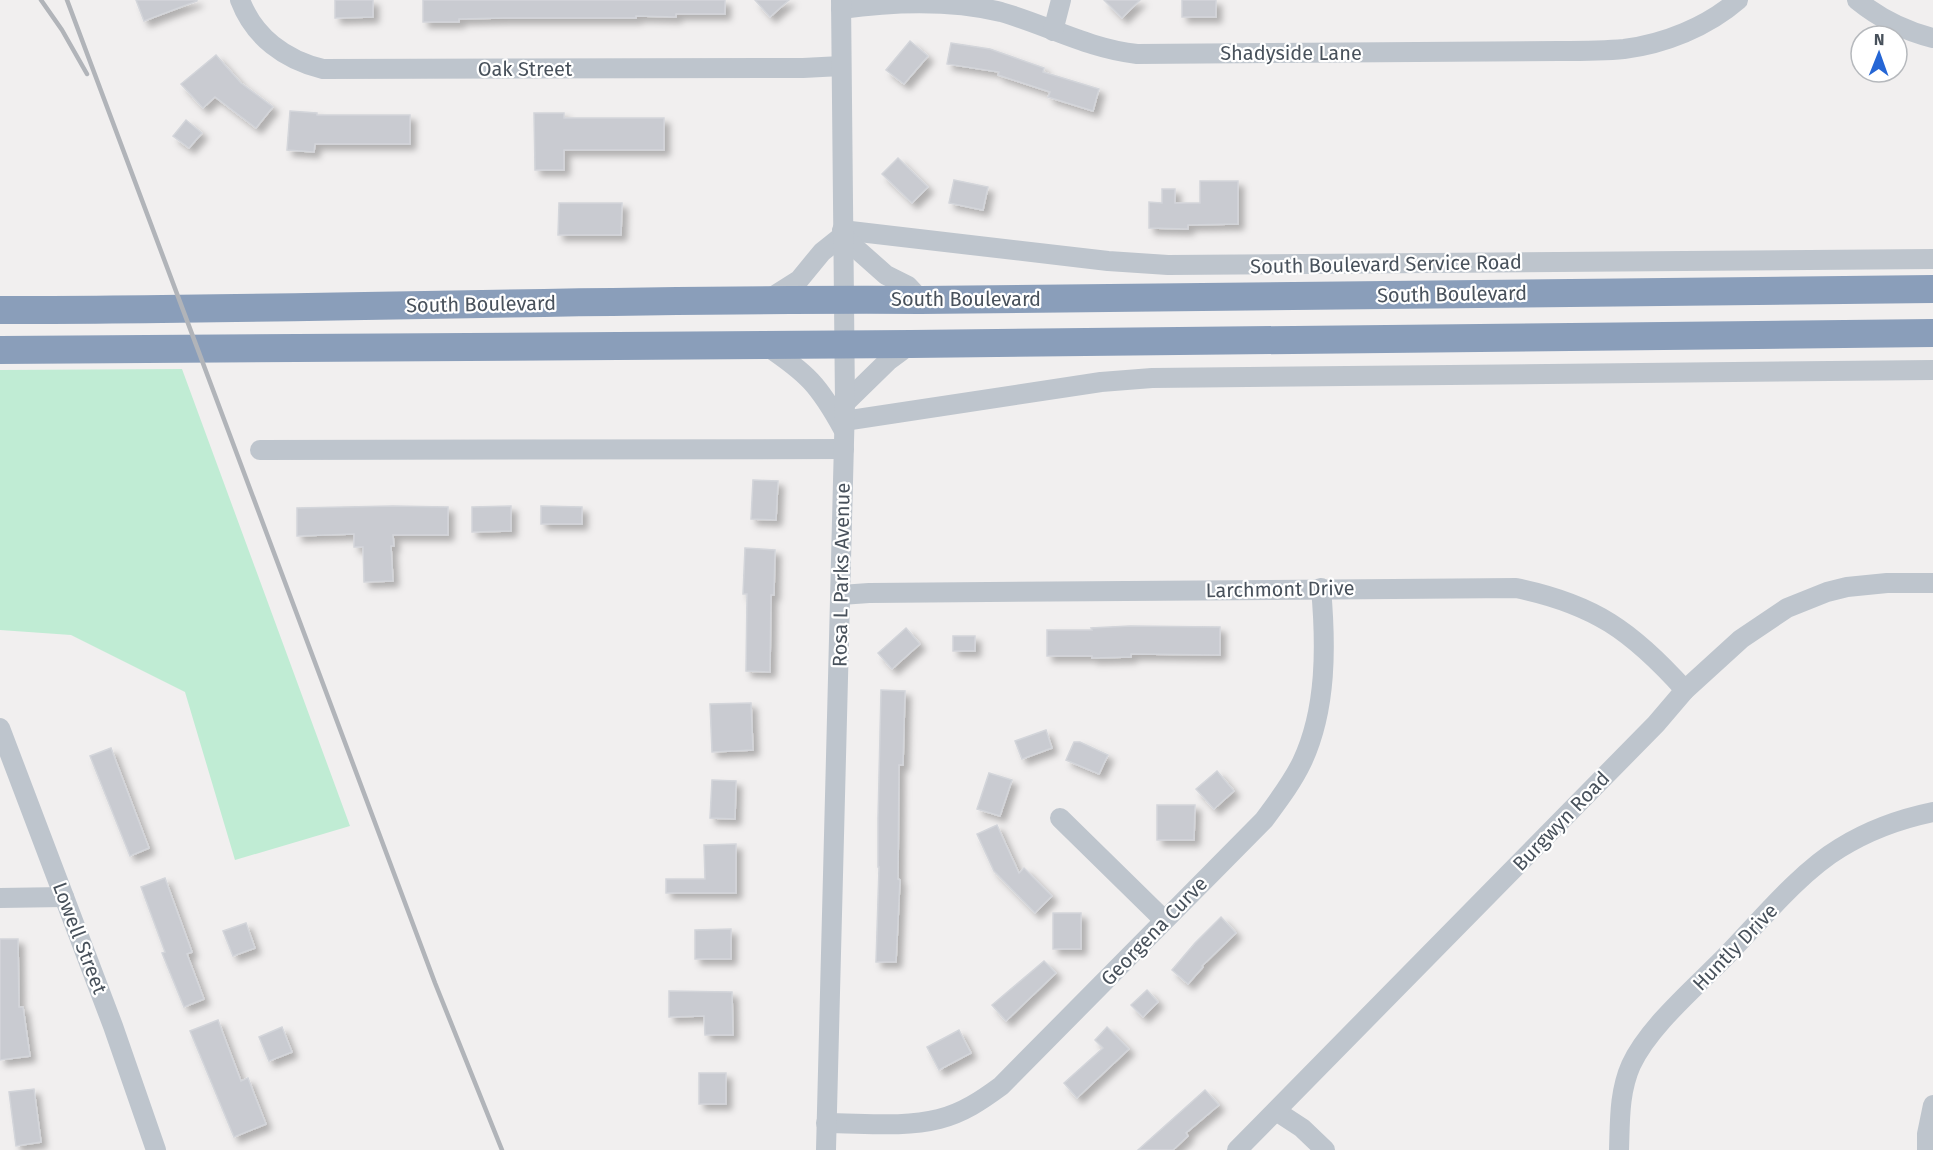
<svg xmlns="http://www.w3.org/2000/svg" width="1933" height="1150" font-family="'Fira Sans',sans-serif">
<defs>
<filter id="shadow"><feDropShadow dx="5.5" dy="5.5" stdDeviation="3" flood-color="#0004"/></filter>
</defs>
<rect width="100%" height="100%" fill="#f1efef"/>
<path fill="#c0ecd4" d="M182,369L350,826L235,860L185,692L71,635L0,630V370Z"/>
<g fill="#c9cbd1" stroke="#d3d5da" stroke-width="1.5" filter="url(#shadow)">
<path d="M136,0H197V1L144,21Z"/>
<path d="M335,0H373V17L335,18Z"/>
<path d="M423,0H725V14H676V17L636,16V18H503L459,19V22H423Z"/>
<path d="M755,0H789L770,17Z"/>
<path d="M1104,0H1140L1122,18Z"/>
<rect x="1182" y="0" width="34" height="17"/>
<path d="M910,41L928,56L904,84L886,70Z"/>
<path d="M951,43L990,49L1044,68L1043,72L1099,89L1093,111L1048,97L1050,92L998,75L999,72L947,64Z"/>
<path d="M216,55L241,83L273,107L256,128L215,97L203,108L181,84Z"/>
<path d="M290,111L317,113V115H410V144H315L314,152L287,150Z"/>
<path d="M534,113H564V118H664V150H564V170H535Z"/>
<path d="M186,120L202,133L189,148L173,136Z"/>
<path d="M898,158L928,187L912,203L882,174Z"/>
<path d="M954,180L988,187L983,210L949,203Z"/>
<path d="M1200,181H1238V224L1188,225V229L1149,228V202L1162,203V189H1175V203H1200Z"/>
<path d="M559,203H622L621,235H558Z"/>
<path d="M753,480L778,481L776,520L751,519Z"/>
<path d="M393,506L448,507V535H393L394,546H391L393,581L364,582L363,547H354V534L297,536V508Z"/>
<path d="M511,506V531L472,532V507Z"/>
<path d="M541,506L582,507V524H541Z"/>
<path d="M745,548L775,550L774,595H771L770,672L746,671L747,594H743Z"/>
<path d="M1130,626L1220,627V655L1131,654V657L1092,658V656H1047V630H1092L1091,628Z"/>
<path d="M906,628L920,644L892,669L878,653Z"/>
<rect x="953" y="636" width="22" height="15"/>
<path d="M881,690L905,691L903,765H899L898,879L900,880L896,962H876L879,867H878V819Z"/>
<path d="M751,703L753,750L712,752L710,704Z"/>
<path d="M1046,730L1052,748L1022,759L1015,741Z"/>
<path d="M1074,742H1080L1108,755L1099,774L1066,760Z"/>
<path d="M111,748L149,848L130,856L90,756Z"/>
<path d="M1217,771L1234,791L1214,809L1196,789Z"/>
<path d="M989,773L1012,780L1000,816L977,809Z"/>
<path d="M712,780L736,781L735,819L710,818Z"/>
<path d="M1157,805H1195L1194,840H1157Z"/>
<path d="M997,825L1019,873L1024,868L1052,896L1035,913L994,871L977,834Z"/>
<path d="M736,844V893H666V879H705L704,845Z"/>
<path d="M165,878L192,952L187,954L204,999L184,1007L162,953L165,952L141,887Z"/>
<rect x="1053" y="913" width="28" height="36"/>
<path d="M1221,917L1236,933L1202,966L1203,967L1188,984L1172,970L1195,943Z"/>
<path d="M246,923L255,948L233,956L223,931Z"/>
<path d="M731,929V959H695V930Z"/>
<path d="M0,939H18L19,1007H23L30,1056L0,1060Z"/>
<path d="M1044,961L1056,973L1006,1021L992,1005Z"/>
<path d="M1147,990L1158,1002L1143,1017L1131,1005Z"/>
<path d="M669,991L732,992L733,1035H705L704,1016L669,1017Z"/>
<path d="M218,1020L241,1081L248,1078L266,1124L234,1137L190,1031Z"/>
<path d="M282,1027L292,1052L269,1061L259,1037Z"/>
<path d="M1107,1027L1129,1049L1077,1098L1064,1083L1103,1048L1095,1040Z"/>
<path d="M959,1030L971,1053L939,1070L927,1047Z"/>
<rect x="699" y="1073" width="27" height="31"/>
<path d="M34,1089L41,1142L16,1146L9,1092Z"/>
<path d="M1205,1090L1219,1105L1186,1133L1188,1136L1173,1150H1138Z"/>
</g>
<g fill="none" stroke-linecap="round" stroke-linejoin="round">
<g stroke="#bec5cd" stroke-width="20">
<path d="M240,0C254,37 285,60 323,69L803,68L841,66"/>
<path d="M1857,0C1879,18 1905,31 1933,38"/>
<path d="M841,9C892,2 951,0 1001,12C1047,25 1089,49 1137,54L1559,51C1581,51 1603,51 1624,49C1664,44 1707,27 1738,0"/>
<path d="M1053,31L1061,0"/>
<path d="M842,230L1108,261L1168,265L1933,259"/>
<path d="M769,299L799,280L822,252L842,236L886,275L908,286L921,300"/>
<path d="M765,345C807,373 819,385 843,429"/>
<path d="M845,403L888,361L911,344"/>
<path d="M844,421L1101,382L1152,378L1933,370"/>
<path d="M260,450L844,449"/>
<path d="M841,595L869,593L1516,588C1594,604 1632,631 1685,690"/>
<path d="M0,728L113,1026L156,1150"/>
<path d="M1060,818L1164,920"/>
<path d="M0,898L64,897"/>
<path d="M1276,1111L1302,1128L1325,1150"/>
<path d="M826,1123C863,1123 904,1128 939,1119C963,1113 982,1100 1001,1086L1264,820C1278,801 1292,783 1302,762C1327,709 1326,645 1321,588"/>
<path d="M826,1150L845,403L841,0"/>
<path d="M1237,1150L1656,724L1685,690L1741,639L1787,608L1827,592L1847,587L1887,583H1933"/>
<path d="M1619,1150C1620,1121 1619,1092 1631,1065C1649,1026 1697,986 1727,955C1760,921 1800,872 1840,848C1869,830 1899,819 1933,812"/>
<path d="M1927,1150V1134L1933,1105"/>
</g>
<g stroke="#8a9eba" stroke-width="28">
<path d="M0,310C307,310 614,298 921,300L1933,289"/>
<path d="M0,350L911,344L1933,333"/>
</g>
<g stroke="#b1b4b9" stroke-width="4.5">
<path d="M41,0L62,30L87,74"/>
<path d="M67,0L435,983L502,1150"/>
</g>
</g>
<g text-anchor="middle" stroke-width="4.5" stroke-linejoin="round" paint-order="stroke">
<g font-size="20" fill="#48515b" stroke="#fff">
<text x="1291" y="60">Shadyside Lane</text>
<text x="525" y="76">Oak Street</text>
<text transform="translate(1386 264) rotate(-1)" y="7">South Boulevard Service Road</text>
<text transform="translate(1452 294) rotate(-1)" y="7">South Boulevard</text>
<text x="966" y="306">South Boulevard</text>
<text transform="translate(481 304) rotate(-1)" y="7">South Boulevard</text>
<text transform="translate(841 575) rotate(-89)" y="7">Rosa L Parks Avenue</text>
<text transform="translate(1280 589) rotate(-1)" y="7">Larchmont Drive</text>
<text transform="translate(1561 821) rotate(-46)" y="7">Burgwyn Road</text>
<text transform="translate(1154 931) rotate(-46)" y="7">Georgena Curve</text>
<text transform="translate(80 938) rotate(69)" y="7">Lowell Street</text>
<text transform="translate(1735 947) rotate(-46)" y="7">Huntly Drive</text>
</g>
</g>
<g transform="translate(1879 54) rotate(1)"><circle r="28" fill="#ffffff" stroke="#b6b9bd" stroke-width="1.5"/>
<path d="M0-4.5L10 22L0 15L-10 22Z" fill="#2566d5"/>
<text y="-9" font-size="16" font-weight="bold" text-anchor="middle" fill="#48515b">N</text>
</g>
</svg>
